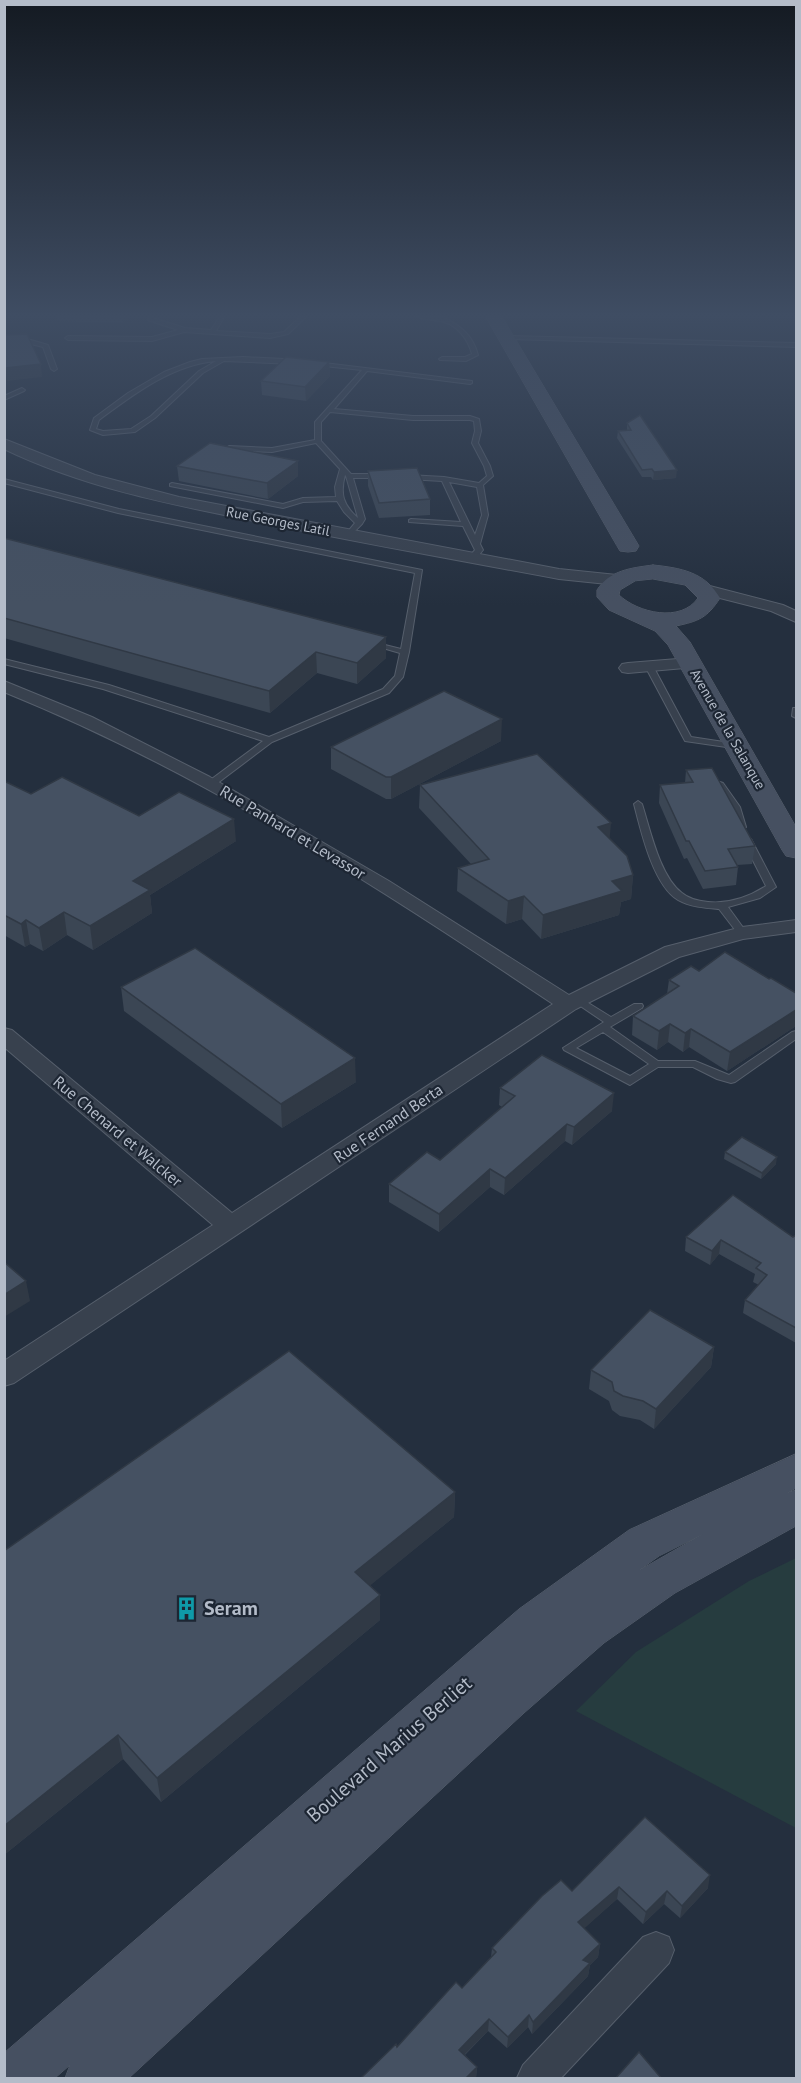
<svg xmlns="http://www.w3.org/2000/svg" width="801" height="2083" font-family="'PT Sans',sans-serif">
<rect width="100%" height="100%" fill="#242f3e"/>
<path fill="#263c3f" d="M796,1558V1828L576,1711L636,1652L749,1581Z"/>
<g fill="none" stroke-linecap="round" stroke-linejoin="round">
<defs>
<g id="service">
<path d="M149,315H153V318L185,328L211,330L221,315H225L216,331L270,334L284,332L302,315H308L288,334L270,338L184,332L152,341L68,340L65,338L68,336L152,337L178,330L148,320Z"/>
<path d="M412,315L439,317V315H443L445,318C462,327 473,336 478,355L466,361L440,360L439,359L442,357H465L472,354C468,339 457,324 440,321C430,319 421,320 412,315Z"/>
<path d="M506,336L796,343V347L504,339V337Z"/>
<path d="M4,340H31L48,345L57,369L54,371L51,369L43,347L31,344H4Z"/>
<path d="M243,357L284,359L297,362L294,364L224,361L203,373L155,418L135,432L103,435L90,430L94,418L128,393L164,372L190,362L202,359ZM216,361L199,371L151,416L131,429L103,431L96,429L99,420C134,394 172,365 216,361Z"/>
<path d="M316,362L472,381V383L470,384L367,371L334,409L413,416H470L479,419L481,431L478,443L490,466L493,476L483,485L488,515L480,544L483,550L475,560L468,558L475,550L463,526L409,522V520L411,519L461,522L442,481L408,479L405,477L408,475L444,477L479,483L487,476L484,466L472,443L475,431L474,421L470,420H413L330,412L321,422V441L351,474H380L383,476L380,478H353L365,519L362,524L349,537L345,535L355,523L344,512L337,501L303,502L283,508L170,486V484L172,483L283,504L303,498L336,497L335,487L340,469L316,443L272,452L229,450L226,448L229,446L272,448L315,440V422L362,370L314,365V363ZM345,475L346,476L358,518C343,505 340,494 345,475ZM449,482L477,487L482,515L475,535Z"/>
<path d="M22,388L25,390L24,391L4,400V396Z"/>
<path d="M4,479L119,509L422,570L409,652L403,677L389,693L272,742L215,785H209V781L263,741L103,689L4,664V659L109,685L269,737L383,689L395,676L400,653L369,644L373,642L401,649L415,573L118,513L4,483Z"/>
<path d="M646,664H649L653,666L691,737L737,744L741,747L740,749L685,741L645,666Z"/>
<path d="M793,708H796V718L792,716Z"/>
<path d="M720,782L723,783L740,807L746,827L744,829L741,830L736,827L732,807L716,785Z"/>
<path d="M638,801L642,804C650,829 660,877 682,893C689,899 699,901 708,902C728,904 749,897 766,886L743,841L748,838L751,839L776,887L760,898L728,907L747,933L745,935H739L719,909C706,908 690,907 678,900C653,885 641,831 634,804Z"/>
<path d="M577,996L611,1017L634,1004H642L643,1006L642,1008L610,1027L658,1061H695L729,1075L792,1032L796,1031V1039L735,1082L731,1083L717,1079L693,1067H658L630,1085L564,1050L563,1048L604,1022L573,1001L572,999L573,997ZM603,1032L649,1064L630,1076L576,1048Z"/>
</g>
<g id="minor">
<path d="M4,439L95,475L179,497L559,569L617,575L625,580L617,585L559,579C457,560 355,542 254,521C168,504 83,487 4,449Z"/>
<path d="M706,585L783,605L796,611V622L771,611L700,593L698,590Z"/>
<path d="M690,658L696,659L699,663L696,667L628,673L622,672L619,668L622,664L628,663Z"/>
<path d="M4,681L92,717L210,777L389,881L569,995L665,947L742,927L796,920V932L743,939L679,957L576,1009L14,1383L4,1386V1361L213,1225L4,1047V1028L12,1030L232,1213L553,1004C379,887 199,771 4,692Z"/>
<path d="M656,1932L669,1937L674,1950L669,1963L561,2078H517L523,2065L643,1937Z"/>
</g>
<g id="secondary">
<path d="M485,315H501L639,546L636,551L628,552L620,551L617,546Z"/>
<path d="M653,565C681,568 705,572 720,598C707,618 699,621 676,626L690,642L796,827V858L786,856L782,850L668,645L655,631L609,610L597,597V590C610,570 631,568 653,565ZM653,579L685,585L698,598C681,623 638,613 619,595L620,590L635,581Z"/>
<path d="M796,1454V1488L787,1493L796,1490V1526L675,1593L604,1643L524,1713L129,2078H65L70,2065L55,2078H4V2053L519,1609L629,1530ZM703,1534L638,1571L659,1556Z"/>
</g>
</defs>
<use href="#service" stroke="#565f6c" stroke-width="2"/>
<use href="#minor" stroke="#565f6c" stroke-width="2"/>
<use href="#secondary" stroke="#565f6c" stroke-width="1"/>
<use href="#service" fill="#38414e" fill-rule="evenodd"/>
<use href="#minor" fill="#38414e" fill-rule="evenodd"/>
<use href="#secondary" fill="#465061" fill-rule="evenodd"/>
</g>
<g fill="#3b4654">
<path d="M57,315H129L123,323L57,321Z"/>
<path d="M329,362L330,376L306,401L262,395L261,381Z"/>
<path d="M627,423L676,478L653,480L651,477H642L617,438L618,431L627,430Z"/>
<path d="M298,461V476L268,499L179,481L177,466Z"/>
<path d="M368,471L430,499V515L379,518L368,486Z"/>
<path d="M4,538L386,658L357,684L317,673L270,713L4,638Z"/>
<path d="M501,741L391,799H386L331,769V747Z"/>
<path d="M686,770L755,846L752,864L737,865L738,867L736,885L703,889L687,858L684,859L659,803L660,785L685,783Z"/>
<path d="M4,781L31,794L139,816L236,841L150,895L152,913L93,950L67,935L43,951L30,944L25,947L4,935Z"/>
<path d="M420,785L610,839L633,875L631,899L621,902L619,915L541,939L522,919L506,924L457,891L458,868L471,864L419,808Z"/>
<path d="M699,971L769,979L796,993V1026L727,1071L689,1047L683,1052L668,1042L657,1050L632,1035L633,1016L667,994L669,980Z"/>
<path d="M121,987L356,1082L282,1128L124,1011Z"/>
<path d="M500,1088L612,1111L572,1145L565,1141L504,1195L490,1187L439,1232L389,1202V1184L440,1160L502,1107L499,1105Z"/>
<path d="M725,1152L776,1164L761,1179L724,1159Z"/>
<path d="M796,1235V1343L743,1313L745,1300L759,1285L753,1282L755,1274L719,1254L710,1265L685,1251L686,1237H793Z"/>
<path d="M714,1347L711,1367L654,1429L640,1420L620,1416L612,1410L609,1401L589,1389L591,1370Z"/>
<path d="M455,1492L454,1517L370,1585L380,1620L161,1802L123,1759L4,1855V1551Z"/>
<path d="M645,1817L708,1888L680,1918L664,1904L643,1924L617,1899L584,1928L600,1944L598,1957L590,1965L588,1976L532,2034L528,2027L507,2048L488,2031L465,2055L477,2067L476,2078L397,2047L462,1988L491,1957L492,1948L572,1891Z"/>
</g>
<g fill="#303945">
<path d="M122,315H129L123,323Z"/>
<path d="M329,362L330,376L306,401L305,387Z"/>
<path d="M41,364L42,377L7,381L5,368Z"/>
<path d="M298,461V476L268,499L267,483Z"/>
<path d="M677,470L676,478L653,480L654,472Z"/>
<path d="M386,637V658L357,684V663Z"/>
<path d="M316,652L317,673L270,713L269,691Z"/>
<path d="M502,719L501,741L391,799V777Z"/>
<path d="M234,819L236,841L150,895L152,913L93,950L90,926L133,881Z"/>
<path d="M611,823L609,846L598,827Z"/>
<path d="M633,875L631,899L621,902L619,915L541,939L543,915L612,881Z"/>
<path d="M524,896L522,919L506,924L508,901Z"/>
<path d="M64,912L67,935L43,951L39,928Z"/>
<path d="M26,920L30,944L25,947L21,924Z"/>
<path d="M796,1010V1026L727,1071L730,1052Z"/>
<path d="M670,1024L668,1042L657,1050L659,1031Z"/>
<path d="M691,1029L689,1047L683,1052L685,1033Z"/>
<path d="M355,1058L356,1082L282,1128L281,1104Z"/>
<path d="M614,1093L612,1111L572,1145L574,1127Z"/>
<path d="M567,1124L565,1141L504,1195L505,1178Z"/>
<path d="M777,1157L776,1164L761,1179L762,1173Z"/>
<path d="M490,1169V1187L439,1232V1214Z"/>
<path d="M721,1240L719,1254L710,1265L712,1251Z"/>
<path d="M26,1281L30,1301L4,1317V1295Z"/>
<path d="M714,1347L711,1367L654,1429L656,1409Z"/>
<path d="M455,1492L454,1517L356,1597L355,1572Z"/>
<path d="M380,1595V1620L161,1802L157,1778Z"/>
<path d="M118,1735L123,1759L4,1855V1826Z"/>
<path d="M710,1875L708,1888L680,1918L682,1906Z"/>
<path d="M619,1887L617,1899L577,1935L578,1922Z"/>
<path d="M667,1891L664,1904L643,1924L646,1912Z"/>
<path d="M600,1944L598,1957L590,1965L588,1976L532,2034L533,2022L583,1960Z"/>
<path d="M529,2015L528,2027L507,2048L508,2037Z"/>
<path d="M489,2019L488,2031L458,2061L459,2050Z"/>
<path d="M477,2067L476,2078L465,2079Z"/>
</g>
<g fill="#455162" stroke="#303945" stroke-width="1.5">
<path d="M27,334L41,364L5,368L4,335Z"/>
<path d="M286,357L329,362L305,387L261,381Z"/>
<path d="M640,415L677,470L654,472L652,469L642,470L618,431L631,430L627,423Z"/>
<path d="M210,443L298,461L267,483L177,466Z"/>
<path d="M417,468L430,499L379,503L368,471Z"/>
<path d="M4,538L386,637L357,663L316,652L269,691L4,618Z"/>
<path d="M444,691L502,719L391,777H386L331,747Z"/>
<path d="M537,754L611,823L598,827L627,856L633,875L612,881L622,891L543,915L524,896L508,901L458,868L489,859L420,785Z"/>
<path d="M712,768L755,846L728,849L738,867L705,871L689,841H686L660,785L693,782L686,770Z"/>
<path d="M62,777L139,816L179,792L234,819L133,881L150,890L90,926L64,912L39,928L26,920L21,924L4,915V781L31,794Z"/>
<path d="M195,948L355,1058L281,1104L121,987Z"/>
<path d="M725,952L769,979L771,978L796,993V1010L730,1052L691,1029L685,1033L670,1024L659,1031L633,1016L679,986L669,980L691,966L699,971Z"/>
<path d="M542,1055L614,1093L574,1127L567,1124L505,1178L490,1169L439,1214L389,1184L427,1152L440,1160L515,1096L500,1088Z"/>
<path d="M742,1137L777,1157L762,1173L725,1152Z"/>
<path d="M733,1195L793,1237L796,1235V1328L745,1300L767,1275L756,1268L761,1263L721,1240L712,1251L686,1237Z"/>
<path d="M4,1262L26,1281L4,1295Z"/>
<path d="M650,1310L714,1347L656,1409L643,1401L623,1396L614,1391L612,1382L591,1370Z"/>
<path d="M289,1351L455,1492L355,1572L380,1595L157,1778L118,1735L4,1826V1551Z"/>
<path d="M645,1817L710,1875L682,1906L667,1891L646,1912L619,1887L578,1922L600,1944L583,1960L590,1963L533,2022L529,2015L508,2037L489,2019L459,2050L477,2067L465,2079H360L396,2044L397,2047L456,1982L462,1988L496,1952L492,1948L542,1896L561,1880L572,1891Z"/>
<path d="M639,2052L662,2079H615Z"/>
</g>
<linearGradient id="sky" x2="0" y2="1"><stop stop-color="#141a22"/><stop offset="0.52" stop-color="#3f4d63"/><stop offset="1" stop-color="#3f4d63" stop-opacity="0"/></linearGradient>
<rect width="801" height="606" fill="url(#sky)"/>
<defs>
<symbol id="building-bare" viewBox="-9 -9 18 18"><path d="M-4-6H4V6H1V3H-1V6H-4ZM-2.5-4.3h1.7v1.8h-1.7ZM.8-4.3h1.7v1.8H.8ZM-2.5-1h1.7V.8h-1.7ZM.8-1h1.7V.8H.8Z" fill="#0f9aa8" stroke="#1d2633" stroke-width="2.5" paint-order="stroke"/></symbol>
</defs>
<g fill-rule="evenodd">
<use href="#building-bare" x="170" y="1592" width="33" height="33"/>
</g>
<g text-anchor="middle" stroke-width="4.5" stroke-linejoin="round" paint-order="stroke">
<g font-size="14" fill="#b4bcc9" stroke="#1d2633">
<text transform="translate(278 521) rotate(11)" y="5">Rue Georges Latil</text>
<text transform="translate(728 729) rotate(60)" y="5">Avenue de la Salanque</text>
</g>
<g font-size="16" fill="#b4bcc9" stroke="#1d2633">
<text transform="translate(293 832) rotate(31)" y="6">Rue Panhard et Levassor</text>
<text transform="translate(388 1123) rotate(-34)" y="6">Rue Fernand Berta</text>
<text transform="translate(118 1131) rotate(40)" y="6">Rue Chenard et Walcker</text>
</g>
<g font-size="20" font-weight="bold" fill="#b4bcc9" stroke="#1d2633" text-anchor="start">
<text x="204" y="1615">Seram</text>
</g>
<g font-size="20" fill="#b4bcc9" stroke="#1d2633">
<text transform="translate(389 1749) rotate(-41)" y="7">Boulevard Marius Berliet</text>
</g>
</g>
<rect width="801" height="2083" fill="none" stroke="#b4bcc9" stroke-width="12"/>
</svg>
